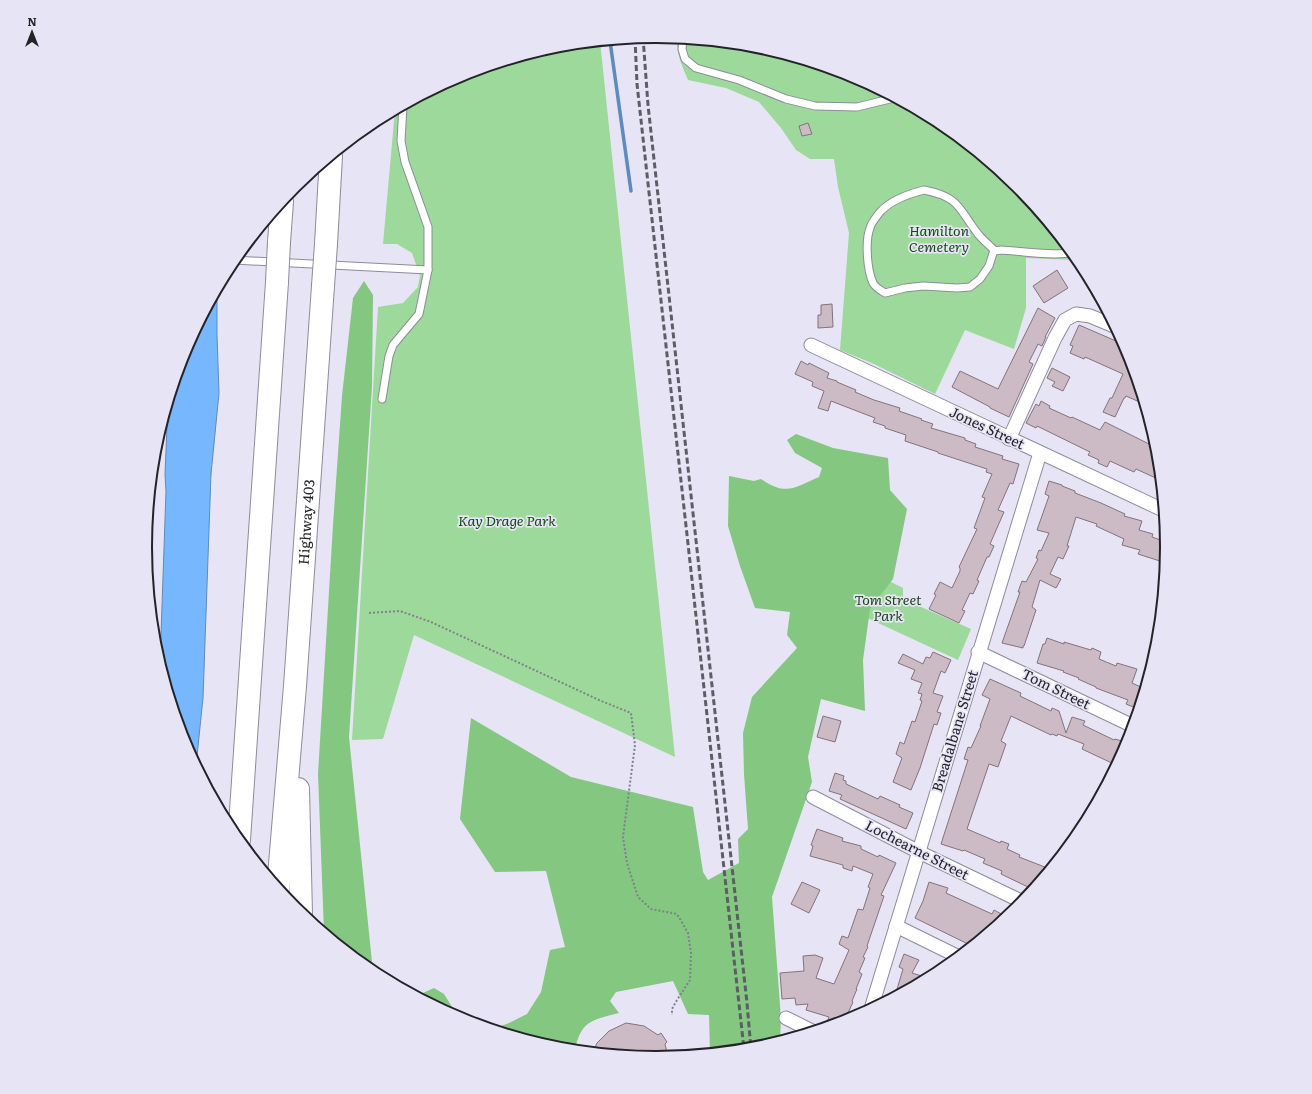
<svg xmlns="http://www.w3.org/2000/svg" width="1312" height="1094" font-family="Literata,serif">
<rect width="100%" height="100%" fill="#e7e4f5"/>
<g fill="#9dd99a">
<path d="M677,38L756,46L852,75L940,122L1017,186L1078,260L1026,258V308L1014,349L965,330L935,394L874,364L840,350L849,233L838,187L834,159H810L796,150L781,128L759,102L726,88L688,80C682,66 676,53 677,38Z"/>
<path d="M600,41L675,757L414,635L383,739L352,740L378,307L403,303L418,287L420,276L412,253L397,244H383L395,110L461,75L557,46Z"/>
<path d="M885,579L903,588V599L971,629L958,660L863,616Z"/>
</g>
<g fill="#83c780">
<path d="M364,281L373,295L372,386L349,737L373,972L324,932L318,774L333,525L342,396L353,298Z"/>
<path d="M796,434L833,448L888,458L890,490L907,509L893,579L870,609L863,660L865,711L821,699L808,757L812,782L772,897L781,1019L780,1041L755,1048L710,1053L709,1015L688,1014L673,981L616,992L610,1001L619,1013C593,1020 581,1020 575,1050L556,1048L493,1029L509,1023L527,1014L541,992L550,950L565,947L546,871L495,872L460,819L471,718L571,777L693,807L703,872L708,880L739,863L738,839L748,829L744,774L743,733L752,697L797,648L787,635L790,612L755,608L740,566L728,526L729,476L754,481L761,479C786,496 794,488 819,477L822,468L795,453L787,440Z"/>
<path d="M434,988L444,994L454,1010L478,1024L460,1019L422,999L423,993Z"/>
</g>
<path fill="#76b7fd" stroke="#5d8bbd" d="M217,289V335L219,393L211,474L203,698L196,766L184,742L160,663L166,491L165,475L168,402L184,351Z"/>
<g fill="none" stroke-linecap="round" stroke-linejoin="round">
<path stroke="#5d8bbd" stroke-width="3.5" d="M610,41L631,191"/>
</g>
<g fill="#ccbbc5" stroke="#82737c">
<path d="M808,123L812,134L802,136L799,126Z"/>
<path d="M1057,270L1068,288L1044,303L1033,286Z"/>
<path d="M832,304L833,327L818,328V315H821V305Z"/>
<path d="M1038,308L1055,318L1045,337H1046L1042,346L1038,344L1029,362L1033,364L1009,417L990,408V407L952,387L960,371L998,389Z"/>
<path d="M1079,325L1116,341L1119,334L1128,352L1144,404L1126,396L1125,398H1124L1115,417L1103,412L1110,398H1112L1123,374L1085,357L1084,359L1070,353L1073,346L1070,345Z"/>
<path d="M801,361L808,365L809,363L829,373L827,378L837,381V382L856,390L855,392L874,400L900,408L899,411L922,419L921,420L933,424L931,428L965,438V440L976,444L975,447L1003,456L1002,459L1019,464L1013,484L1010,483L998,510L1004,512L990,544L994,546L989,557H987L977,580L979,581L973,594L970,593L962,610L965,611L959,623L929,609L936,595L934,594L940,582L952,588L960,571V568L959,567L977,529L974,528L985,498L982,497L992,474L986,472L987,469L938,453V452L905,441L906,435L885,428V426L873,422L875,418L831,401L828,411L818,408L824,391L812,386L813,382L795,374Z"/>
<path d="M1052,368L1070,377L1063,391L1052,386L1055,382L1047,378Z"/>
<path d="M1041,401L1050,406L1049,408L1071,418L1072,417L1100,430L1105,422L1157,448L1160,480L1136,469L1134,472L1110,461L1107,467L1098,463L1099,460L1088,455L1090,452L1037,426L1036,428L1026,423L1036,404L1039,406Z"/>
<path d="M1049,481L1062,485V486L1075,491V493L1101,503L1125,514L1124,516L1142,521L1139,530L1153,534L1152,537L1166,542L1167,551L1163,562L1138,554L1140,550L1122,545L1124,539L1096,526L1097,524L1076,517L1067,546H1069L1063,559L1058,557L1050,574L1061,579L1056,588L1040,580L1032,607L1036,610L1024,646H1023V648L1002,643L1020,592H1018L1022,581L1026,582L1038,559L1036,558L1039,550L1041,551L1049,533L1037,530L1049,496L1045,494Z"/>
<path d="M1047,638L1064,644V642L1091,650L1092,648L1101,652L1099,659L1116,666L1117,663L1137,669L1132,683L1143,688L1140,694L1143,695L1138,709L1126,704L1128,700L1096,688V687L1078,679L1079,678L1063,672L1064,671L1037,663L1043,644H1045Z"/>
<path d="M933,652L951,660L945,673L941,671L933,693L943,696L937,712L941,713L937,725L934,724L920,768L911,790L893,782L902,758L896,754L900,742L904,744L912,721L915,722L922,701L920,700L922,694L918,693L922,683L911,679L915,670L898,663L903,654L923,664L926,657L930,658Z"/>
<path d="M990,679L1021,693L1020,696L1051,711L1052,708L1059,711L1066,733L1072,717L1085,721L1083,725L1114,740L1115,739L1125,742L1122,755L1120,757L1119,756L1116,765L1082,749L1084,744L1058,734L1057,736L1052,734L1051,735L1011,716L1001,741L1006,744L998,767L989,764L967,829L1000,843L1001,841L1009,844L1007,849L1020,855L1019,857L1050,869L1032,891L1029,889L1030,888L1001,874L1002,871L983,863L985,859L964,850L963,851L941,844L968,760L964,759L968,747L971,748L981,726H980L990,699L982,695Z"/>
<path d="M823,716L841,721L835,742L817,737Z"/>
<path d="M835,773L844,776L843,780L846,781V784L878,799L880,796L900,805L899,807L913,813L906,829L840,799L842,795L829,791Z"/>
<path d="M817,829L843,838L842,841L861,846V849L878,857L879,855L896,863L881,895L884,896L867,946L868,947L863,957L865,958L859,972L862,974L856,989H857L852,1001L853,1002L848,1013L850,1014L847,1020L833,1025L827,1022L829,1017L806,1010L808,1004L796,1005L795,998L782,999L780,973L804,971L803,956L815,955L823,958L816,978L834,984L849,950L839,944L842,936L848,938L858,909L863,910L870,888L868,887L873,874L853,866L852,871L843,868V865L810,856L813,846L811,845Z"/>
<path d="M802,882L820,890L809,913L791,904Z"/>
<path d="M929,882L948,888L946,893L992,914L994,910L1007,917L972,946L915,918L923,901Z"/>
<path d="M904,954L919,960L912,973L928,978L895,996L903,969L899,967Z"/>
<path d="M626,1023L644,1026L658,1035L661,1033L667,1042L665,1044L668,1057L656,1058L593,1052L597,1043L609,1031Z"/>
</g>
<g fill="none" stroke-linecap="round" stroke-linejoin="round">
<defs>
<g id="lane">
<path d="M683,39L682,49L685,59L696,68L739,80L786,99L815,106L857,107L894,98"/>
<path d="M924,190C960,197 958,208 978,234C983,240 989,245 994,250L989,266L980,279L970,287L957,288L923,286L905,288L885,293C880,290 875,287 873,283C867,270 865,241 870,228C871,223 877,216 880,212C891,200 908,194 924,190Z"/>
<path d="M994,251L1002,250C1018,251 1058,257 1071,252"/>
<path d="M234,260L428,270"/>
<path d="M382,399L389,356L393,345L419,314L428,270V227L405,162L401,141L403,106"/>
</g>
<g id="street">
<path d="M811,345L1163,510"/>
<path d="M1009,439L1055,338L1065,320L1076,314L1090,316L1114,326"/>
<path d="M978,652L1133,726"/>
<path d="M813,797L919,852L1023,902"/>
<path d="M896,926L959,957"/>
<path d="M871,1009L1040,453"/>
<path d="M786,1018L812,1031"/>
</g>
<g id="highway">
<path d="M279,242L282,202"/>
<path d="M326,244L331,156"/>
<path d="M298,789L301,914"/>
<path d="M239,840L277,282"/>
<path id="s1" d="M278,888L295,686L323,286"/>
</g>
</defs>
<use href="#lane" stroke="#8e8b9b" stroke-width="9"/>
<use href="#street" stroke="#8e8b9b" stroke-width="15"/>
<use href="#highway" stroke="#8e8b9b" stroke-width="24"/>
<path stroke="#82808b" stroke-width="2" stroke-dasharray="2 2" stroke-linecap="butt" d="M369,613L400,611L431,622L599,700L631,713L635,745L623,837L627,863L638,897L651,909L677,914L688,933L691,953L690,980L677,1000L672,1009V1015"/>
<use href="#lane" stroke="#fff" stroke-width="7"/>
<use href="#street" stroke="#fff" stroke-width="13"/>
<use href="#highway" stroke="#fff" stroke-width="22"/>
<g stroke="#5e5d66" stroke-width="3" stroke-dasharray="6 3" stroke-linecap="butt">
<path d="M643,37L648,105L747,1003L751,1049"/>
<path d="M635,38L637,84L744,1049"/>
</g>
<defs>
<g id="highway-bridge">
<path d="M277,282L279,242"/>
<path d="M323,286L326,244"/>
</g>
</defs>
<use href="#highway-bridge" stroke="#8e8b9b" stroke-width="24" stroke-linecap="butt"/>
<use href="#highway-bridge" stroke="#fff" stroke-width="22"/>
</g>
<g text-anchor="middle" stroke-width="3.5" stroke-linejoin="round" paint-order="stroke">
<g font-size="14" font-style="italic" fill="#184618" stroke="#e7e4f5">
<text x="939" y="236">Hamilton<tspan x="939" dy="16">Cemetery</tspan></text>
<text x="507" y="526">Kay Drage Park</text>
<text x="888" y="605">Tom Street<tspan x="888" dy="16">Park</tspan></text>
</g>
<g font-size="14" fill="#242329" stroke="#e7e4f5">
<text transform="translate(987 428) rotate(25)" y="5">Jones Street</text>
<text dy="5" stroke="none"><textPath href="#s1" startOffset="367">Highway 403</textPath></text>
<text transform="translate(1056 689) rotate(26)" y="5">Tom Street</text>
<text transform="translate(955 731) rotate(-73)" y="5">Breadalbane Street</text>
<text transform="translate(917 850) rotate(27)" y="5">Lochearne Street</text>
</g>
</g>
<path d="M0 0H1312V1094H0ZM152 547a504 504 0 1 1 1008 0a504 504 0 1 1-1008 0Z" fill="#e7e4f5" fill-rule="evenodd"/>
<path fill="none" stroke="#242329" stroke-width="2" d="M152 547a504 504 0 1 1 1008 0a504 504 0 1 1-1008 0Z"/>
<g transform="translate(32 32)" stroke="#e7e4f5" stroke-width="3" paint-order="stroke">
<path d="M0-3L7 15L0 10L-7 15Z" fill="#242329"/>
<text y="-6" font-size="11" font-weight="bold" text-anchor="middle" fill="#242329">N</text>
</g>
</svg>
